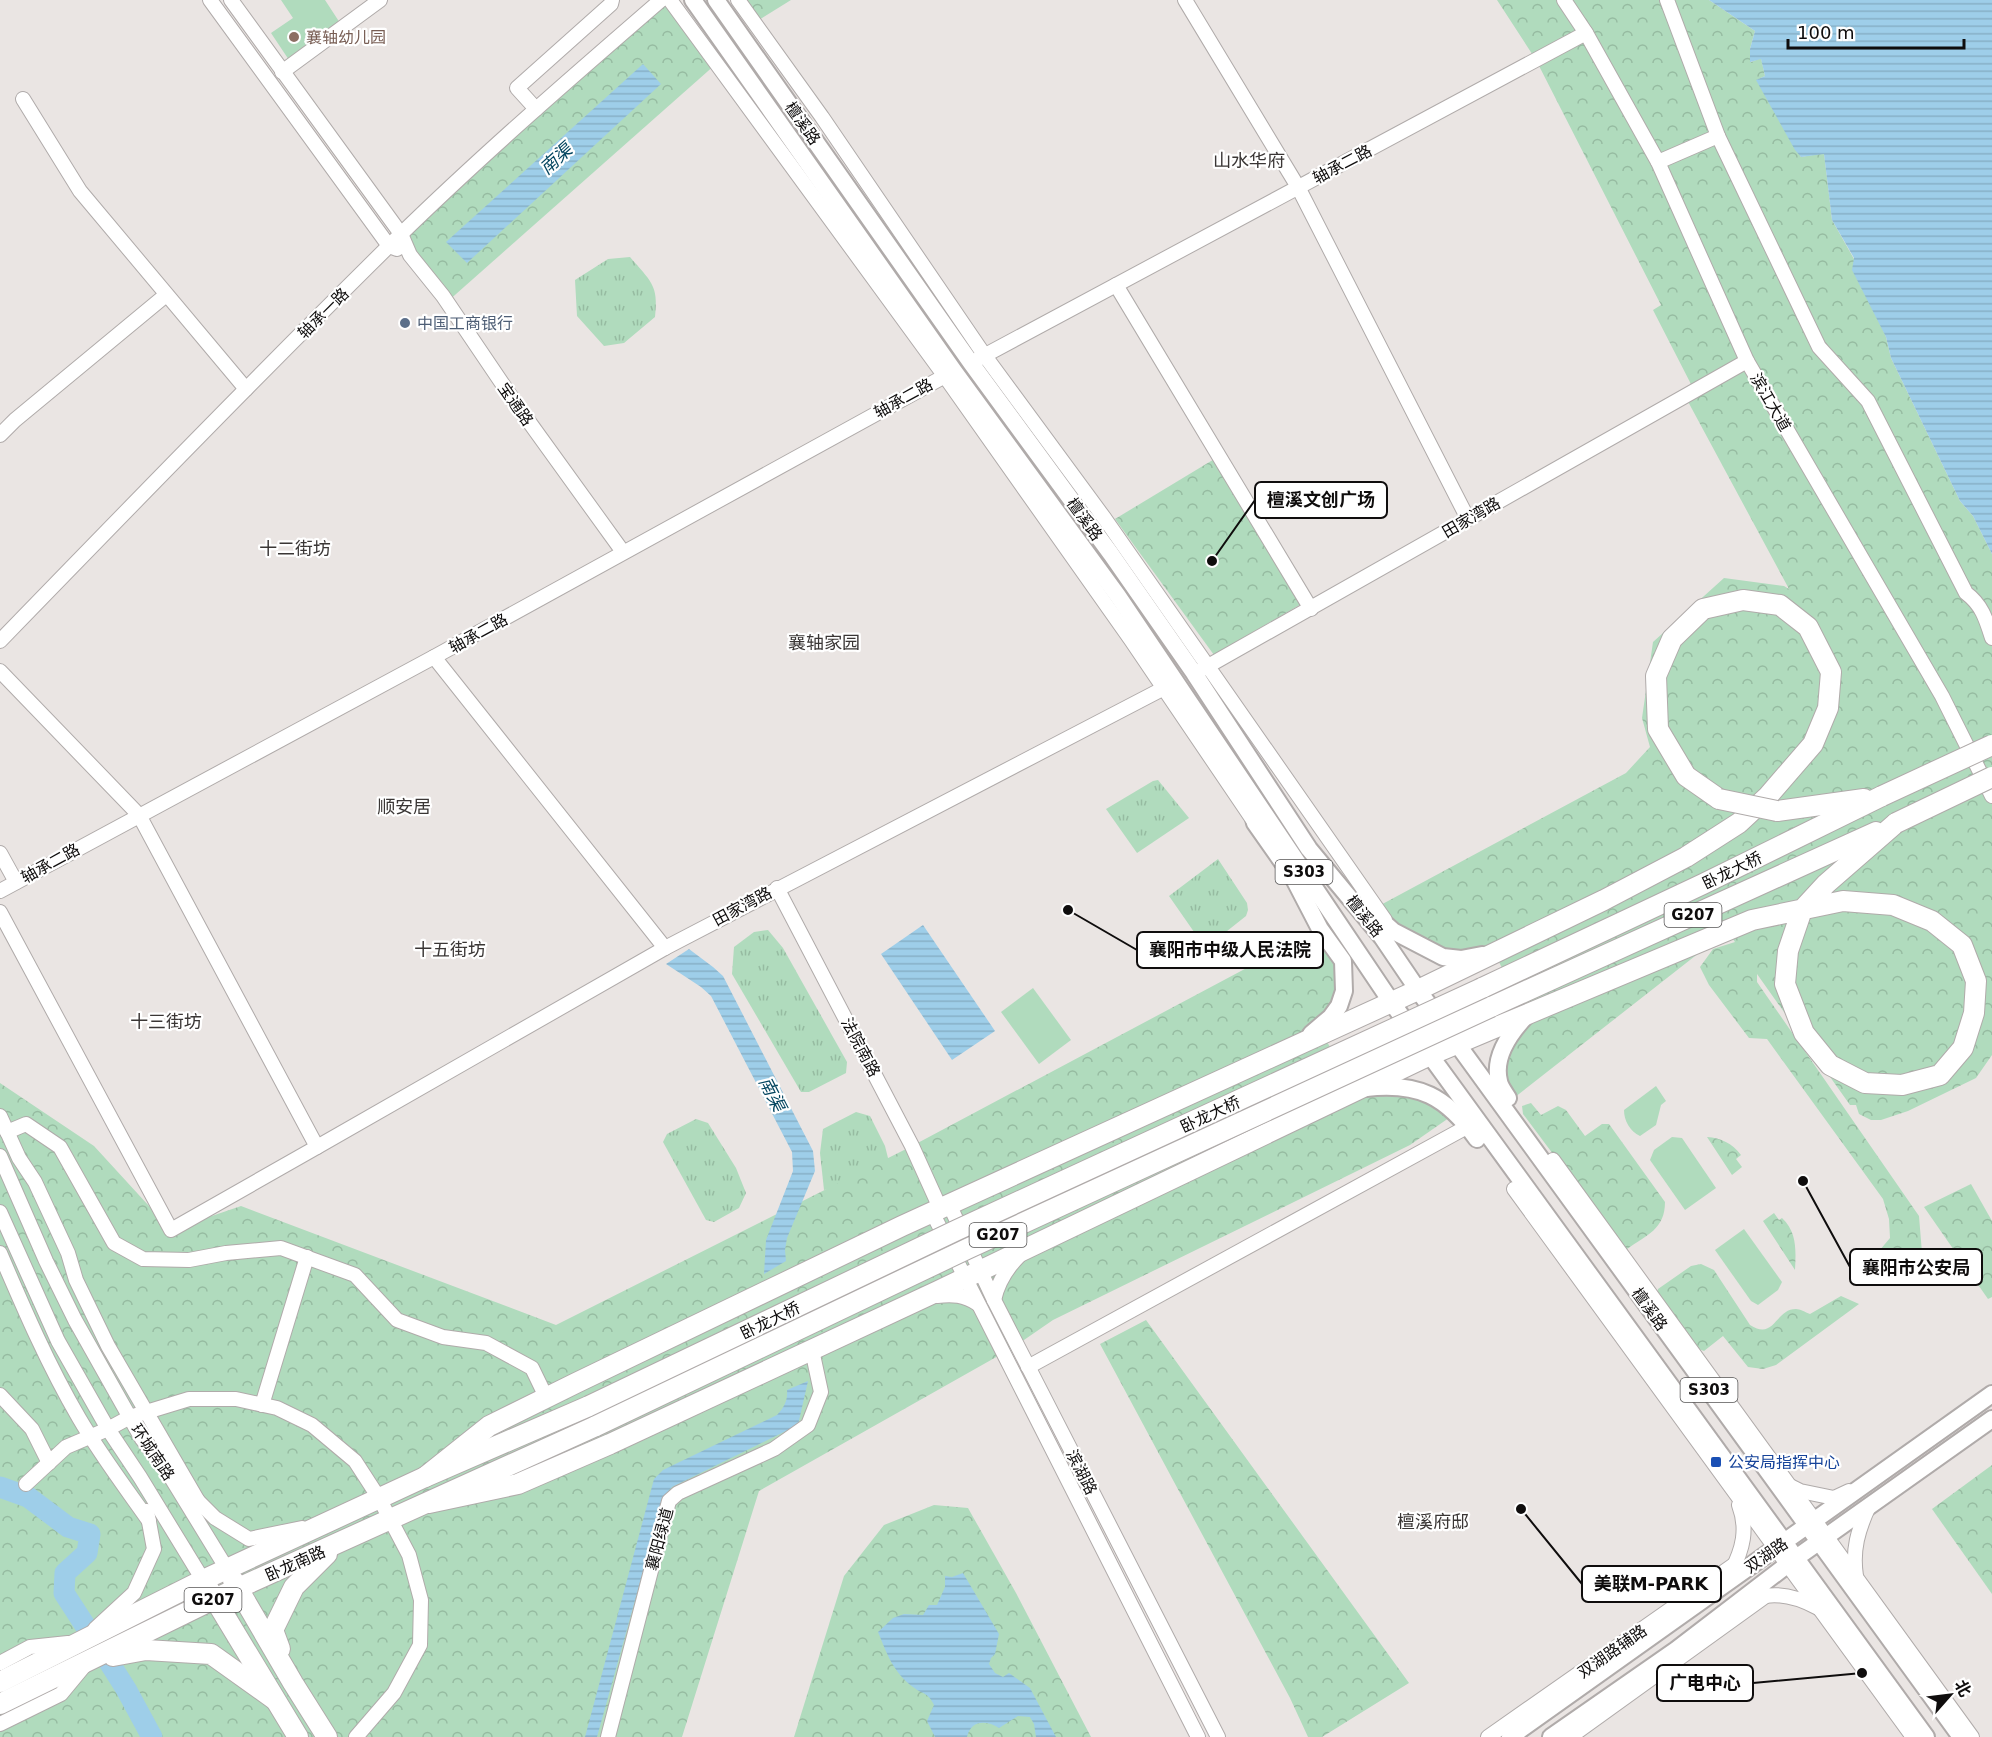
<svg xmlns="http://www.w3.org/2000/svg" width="1992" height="1737" font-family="'DejaVu Sans','Noto Sans SC',sans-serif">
<defs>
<pattern id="grass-tufts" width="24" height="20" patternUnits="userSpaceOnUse" patternTransform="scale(1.5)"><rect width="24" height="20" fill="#b0dbbd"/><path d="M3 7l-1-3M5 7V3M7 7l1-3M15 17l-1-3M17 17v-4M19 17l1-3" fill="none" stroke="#96bba1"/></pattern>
<pattern id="forest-crowns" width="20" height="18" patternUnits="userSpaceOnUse" patternTransform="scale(1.5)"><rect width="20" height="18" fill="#b0dbbd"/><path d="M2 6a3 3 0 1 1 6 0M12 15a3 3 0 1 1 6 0" fill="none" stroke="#96bba1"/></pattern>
<pattern id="water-rules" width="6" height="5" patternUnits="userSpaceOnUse" patternTransform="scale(1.5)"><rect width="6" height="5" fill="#9ecee9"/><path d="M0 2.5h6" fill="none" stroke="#87b0c7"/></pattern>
</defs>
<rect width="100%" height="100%" fill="#eae5e3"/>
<g fill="url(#grass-tufts)">
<path d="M630,257C650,281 659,284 655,317L624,343L604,346L577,316L575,280L608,259Z"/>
<path d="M1158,780L1189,818L1137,853L1106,809L1153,781Z"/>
<path d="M1218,859L1247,903L1248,910L1246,916L1212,943L1208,952L1169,896Z"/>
<path d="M768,930L783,948L847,1062L846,1073L809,1092H801L732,974L734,947L754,932Z"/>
<path d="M856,1112L870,1116L885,1146L893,1178L824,1190L820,1153L823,1129Z"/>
<path d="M696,1119L708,1123L736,1168L746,1193L739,1208L714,1222L706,1220L663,1142L667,1134Z"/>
</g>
<g fill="url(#forest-crowns)">
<path d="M670,0L716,64L447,302L401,234Z"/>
<path d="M738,0H791L754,23Z"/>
<path d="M1497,0H1709L1755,31L1750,49L1751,62L1761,58L1765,76L1757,80L1801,157L1824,153L1832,220L1854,259L1886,337L1891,358L1960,501L1973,516L1992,554V1055L1976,1078L1908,1111L1881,1120H1871L1859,1114L1856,1105H1850L1757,974V982L1919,1216L1922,1253L1901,1272L1878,1276L1874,1257L1890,1238L1889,1219L1883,1199L1767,1039L1749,1038L1709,985L1700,967L1713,949L1735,942L1727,931L1510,1101L1498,1067L1526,1016L1494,952L1461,959L1396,935L1375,908L1626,773L1650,747L1642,718L1653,642L1724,578L1784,586L1789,589L1685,396L1694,390L1653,310L1661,305L1536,60Z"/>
<path d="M1216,458L1303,603L1214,655L1115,519Z"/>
<path d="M1320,929L1343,961L1344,991L1319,1029L1356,1089L1387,1086L1456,1113L1410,1145L1053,1320L1014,1347L759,1491L682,1737H0V1083L94,1146L171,1230L241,1206L556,1325L912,1146Z"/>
<path d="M1531,1103L1541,1115L1558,1106L1566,1110L1585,1136L1602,1124H1609L1665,1202C1665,1229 1647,1235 1627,1249L1621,1245L1523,1114L1522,1106Z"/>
<path d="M1707,1137C1721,1138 1732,1143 1741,1155L1736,1159L1742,1167L1732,1175Z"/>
<path d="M1971,1184L1992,1221V1297L1988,1299L1924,1207Z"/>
<path d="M1774,1213L1779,1220L1782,1218C1797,1232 1796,1250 1795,1270L1763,1221Z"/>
<path d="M1701,1264L1714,1270L1750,1325C1775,1341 1775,1309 1796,1309C1800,1309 1805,1312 1810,1314L1841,1296L1859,1304L1776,1365L1763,1369L1748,1367L1723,1336L1704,1351L1696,1348L1657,1295L1658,1289L1691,1266Z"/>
<path d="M1146,1320L1409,1683L1322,1737H1308L1290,1698L1100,1344Z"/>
<path d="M1992,1465V1594L1932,1509Z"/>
<path d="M934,1505L968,1508L1016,1593L1091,1737H794L844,1576L884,1525Z"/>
</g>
<g fill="#b0dbbd">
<path d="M281,0H325L340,23L289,60L271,33L293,18Z"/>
<path d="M1033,988L1071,1040L1039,1064L1001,1012Z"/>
<path d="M1656,1086L1666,1101L1661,1105L1656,1125L1640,1136C1630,1131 1624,1121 1624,1110Z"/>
<path d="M1672,1137L1682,1138L1716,1188L1685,1210L1650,1160L1654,1150Z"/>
<path d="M1744,1229L1782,1282L1778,1290L1758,1305L1751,1301L1715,1250Z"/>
</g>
<g fill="url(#water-rules)">
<path d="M1709,0H1992V554L1973,516L1960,501L1891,358L1886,337L1852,270L1854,258L1832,220L1824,154L1801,157L1795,150L1756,80L1765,76L1761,59L1750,62V49L1755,31Z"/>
<path d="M643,64L661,84L467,263L446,242Z"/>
<path d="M923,925L995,1031L952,1060L881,954Z"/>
<path d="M689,949L713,967L723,976L813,1151L815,1171L787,1238L785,1250L786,1261L764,1274L766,1240L793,1171L792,1152L711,996L701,987L666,964Z"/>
<path d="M808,1381L798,1425L672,1487L664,1496L597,1737H585L654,1479L663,1470L777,1415C784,1408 788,1400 787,1390Z"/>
<path d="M963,1573L999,1634L995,1654L991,1658L989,1664L995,1673L1003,1677L1009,1673L1030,1688L1056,1737H1036L1034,1724L1030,1717L1018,1716L999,1728C986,1720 971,1720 967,1737H935L927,1721L934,1705C927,1691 923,1695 913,1687C893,1672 887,1654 878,1632L893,1618L904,1614L923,1615L929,1605H937L945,1587V1576L952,1577Z"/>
</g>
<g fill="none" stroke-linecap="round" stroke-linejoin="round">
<g stroke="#9ecee9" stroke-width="21">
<path d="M0,1487L28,1497L68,1527L90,1534L87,1553L65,1573L64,1593L86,1627"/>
<path d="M107,1659L126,1689L152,1737"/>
</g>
<defs>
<g id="minor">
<path d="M210,0L389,246L397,249"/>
<path d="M231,0L401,234L410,255L443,296L514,401L623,552"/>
<path d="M670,0L944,375L1131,640L1253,820"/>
<path d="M738,0L822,117L985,356L1105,519L1385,920"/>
<path d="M1185,0L1298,187L1468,519"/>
<path d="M1564,0L1586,33L1658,162L1747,361L1942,696L1992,796"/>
<path d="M1667,0L1718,136"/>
<path d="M282,72L380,0"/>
<path d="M23,99L80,191L246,389"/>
<path d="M536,109L517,88L611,4L612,0"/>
<path d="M1658,162L1718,136L1819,347L1868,401L1966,593C1982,605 1986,619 1992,638"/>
<path d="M1116,285L1311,609"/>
<path d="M978,359L1586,33"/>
<path d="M0,435L15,420L166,295"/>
<path d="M0,641C132,505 264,369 399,236C483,154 572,77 661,0"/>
<path d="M434,657L665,948"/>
<path d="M1201,670L1747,361"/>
<path d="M0,671L139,815L317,1147L171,1230L0,912"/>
<path d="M0,853L16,882"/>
<path d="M777,888L912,1146L940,1208"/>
<path d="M0,891L434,657L954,371"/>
<path d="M0,1116L19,1158L35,1182L68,1253L76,1280L108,1346L198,1501"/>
<path d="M7,1132L26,1124L60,1147L114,1243L143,1259L189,1260L226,1253L281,1248L355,1275L397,1320L443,1337L486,1343L532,1368L546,1397"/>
<path d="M317,1147L665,948L1170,685"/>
<path d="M0,1156L46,1261L75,1320L142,1439L167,1471L227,1569"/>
<path d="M1553,1160L1972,1737"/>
<path d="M1514,1189L1913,1737"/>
<path d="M949,1204L994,1300L1218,1737"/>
<path d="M0,1212L58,1341L108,1429L140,1477L203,1580"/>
<path d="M932,1212L1198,1737"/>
<path d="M0,1253C24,1309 48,1365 79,1418C100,1454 125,1487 149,1521"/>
<path d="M937,1296C953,1294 964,1295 978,1304"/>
<path d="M994,1300C998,1282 1006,1269 1019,1256"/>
<path d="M1028,1367L1474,1123"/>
<path d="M0,1395L32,1429L49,1463"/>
<path d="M262,1405L307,1257"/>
<path d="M26,1484L66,1447L108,1429L130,1417L189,1399H236L277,1408L312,1425L355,1461L379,1498L409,1555L421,1600L420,1645L394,1693L356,1737"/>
<path d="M1790,1486L1800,1491L1834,1498L1849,1491"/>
<path d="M193,1496L215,1518L249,1539L302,1528"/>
<path d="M1731,1572C1743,1549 1748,1529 1739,1505"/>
<path d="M1856,1576C1852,1550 1858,1530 1869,1506"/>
<path d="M1759,1597C1779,1592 1800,1598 1818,1608"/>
<path d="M95,1629L134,1593L154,1549L147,1511"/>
<path d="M0,1663L30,1647L68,1643"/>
<path d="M0,1724L61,1694L85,1665"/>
<path d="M608,1737L669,1501L678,1493L774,1449L808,1425L821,1392L812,1350"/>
<path d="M1488,1737L1735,1564"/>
<path d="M1570,1737L1767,1595"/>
</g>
<g id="major">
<path d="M693,0L954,371L1118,596L1392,1003L1926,1737"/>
<path d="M716,0L971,363L1111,554L1194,673L1309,849L1382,937L1418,990L1961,1737"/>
<path d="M1249,796L1255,823L1293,877L1320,929L1343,961L1344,991L1339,1006L1331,1017L1311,1034"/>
<path d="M1374,914L1393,931L1443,957L1461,959L1482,955"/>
<path d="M1366,1088C1419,1082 1446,1096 1477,1139"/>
<path d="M1508,1098C1505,1093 1500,1087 1499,1081C1493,1057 1511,1032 1526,1016"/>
<path d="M1510,1737L1992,1394"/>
<path d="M1551,1737L1676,1650L1796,1558L1992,1419"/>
</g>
<g id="highway">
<path d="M1777,811L1864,799"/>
<path d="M1482,988L1703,884L1882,796"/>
<path d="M1491,1007L1876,832"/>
<path d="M425,1477L489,1426L576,1383L902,1226L1418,990L1604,900L1686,857L1739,823L1768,796L1813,744L1828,708L1831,672L1808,627L1780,605L1743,600L1703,609L1672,639L1656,676L1658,729L1686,776L1719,799"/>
<path d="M429,1503L518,1484L610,1444L938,1291L1430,1055L1752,920L1843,901L1893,905L1932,921L1962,945L1976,981L1974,1013L1963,1048L1940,1075L1902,1085L1865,1083L1830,1065L1804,1033L1785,984L1788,951L1802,910L1826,884L1896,823"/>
<path d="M233,1580L293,1683L327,1737"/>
<path d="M208,1588L298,1737"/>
<path d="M280,1649L273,1630L294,1587L327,1554"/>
<path d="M113,1656L146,1650L211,1654L274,1699"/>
<path d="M0,1682L203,1580L425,1477L589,1406"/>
<path d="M0,1704L214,1599L596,1426"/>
</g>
</defs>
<use href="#minor" stroke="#b0abaa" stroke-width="16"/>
<use href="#major" stroke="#b0abaa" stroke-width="20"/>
<use href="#highway" stroke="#b0abaa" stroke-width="22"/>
<use href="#minor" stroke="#fff" stroke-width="14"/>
<use href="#major" stroke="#fff" stroke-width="16"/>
<use href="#highway" stroke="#fff" stroke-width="20"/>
<defs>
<g id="highway-bridge">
<path d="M1882,796L1992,745"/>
<path d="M1719,799L1777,811"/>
<path d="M1896,823L1992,777"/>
<path d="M589,1406L957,1230L1482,988"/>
<path d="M596,1426L967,1249L1491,1007"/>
</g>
</defs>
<use href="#highway-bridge" stroke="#b0abaa" stroke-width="22" stroke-linecap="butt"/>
<use href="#highway-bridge" stroke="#fff" stroke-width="20"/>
</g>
<circle fill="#8d6e63" stroke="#fff" stroke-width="2" cx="294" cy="37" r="6"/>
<circle fill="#5c6f8a" stroke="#fff" stroke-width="2" cx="405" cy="323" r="6"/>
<rect fill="#1a4fb4" stroke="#fff" stroke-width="2" x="1710" y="1456" width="12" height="12" rx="3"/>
<g text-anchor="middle" stroke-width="4.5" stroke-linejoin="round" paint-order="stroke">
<g fill="#fff" stroke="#575656" stroke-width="1.5">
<rect x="1275.5" y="860" width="57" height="24" rx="4.5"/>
<rect x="1664.5" y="903" width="57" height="24" rx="4.5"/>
<rect x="969.5" y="1223" width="57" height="24" rx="4.5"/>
<rect x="1680.5" y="1378" width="57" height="24" rx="4.5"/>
<rect x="184.5" y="1588" width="57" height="24" rx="4.5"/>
</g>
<g font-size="15" font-weight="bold" fill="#0f0d0d">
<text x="1304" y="877">S303</text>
<text x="1693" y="920">G207</text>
<text x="998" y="1240">G207</text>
<text x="1709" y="1395">S303</text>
<text x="213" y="1605">G207</text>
</g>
<g font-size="16" fill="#785e54" stroke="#fff" text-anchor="start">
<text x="306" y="43">襄轴幼儿园</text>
</g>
<g font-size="16" fill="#0f0d0d" stroke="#fff">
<text transform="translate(803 123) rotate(55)" y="6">檀溪路</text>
<text transform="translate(1342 164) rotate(-28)" y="6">轴承二路</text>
<text transform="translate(323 313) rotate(-45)" y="6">轴承一路</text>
<text transform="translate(903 398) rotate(-29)" y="6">轴承二路</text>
<text transform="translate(1771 402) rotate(60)" y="6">滨江大道</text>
<text transform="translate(516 404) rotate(55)" y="6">宝通路</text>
<text transform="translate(1471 517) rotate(-30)" y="6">田家湾路</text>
<text transform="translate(1085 519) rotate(54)" y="6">檀溪路</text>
<text transform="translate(478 633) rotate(-29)" y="6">轴承二路</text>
<text transform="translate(50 863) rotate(-29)" y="6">轴承二路</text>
<text transform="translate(1732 870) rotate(-26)" y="6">卧龙大桥</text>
<text transform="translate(742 906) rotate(-28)" y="6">田家湾路</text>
<text transform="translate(1365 916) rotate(51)" y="6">檀溪路</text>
<text transform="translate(861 1047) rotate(62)" y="6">法院南路</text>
<text transform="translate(1210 1114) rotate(-25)" y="6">卧龙大桥</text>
<text transform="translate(1650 1309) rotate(54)" y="6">檀溪路</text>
<text transform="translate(770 1320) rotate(-26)" y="6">卧龙大桥</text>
<text transform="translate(153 1452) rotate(56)" y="6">环城南路</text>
<text transform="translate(1082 1472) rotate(63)" y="6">滨湖路</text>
<text transform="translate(659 1539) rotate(-75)" y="6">襄阳绿道</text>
<text transform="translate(1766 1555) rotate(-35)" y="6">双湖路</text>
<text transform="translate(295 1563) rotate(-24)" y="6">卧龙南路</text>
<text transform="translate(1612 1651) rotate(-35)" y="6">双湖路辅路</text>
</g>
<g font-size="16" fill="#4e5e75" stroke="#fff" text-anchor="start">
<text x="417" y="329">中国工商银行</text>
</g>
<g font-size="16" fill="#164399" stroke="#fff" text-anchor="start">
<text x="1728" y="1468">公安局指挥中心</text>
</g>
<g font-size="18" font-style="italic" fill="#054660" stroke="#fff">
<text transform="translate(556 159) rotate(-42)" y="6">南渠</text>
<text transform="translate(772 1094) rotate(63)" y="6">南渠</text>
</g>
<g font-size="18" fill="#3a3635" stroke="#fff">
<text x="1249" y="167">山水华府</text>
<text x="295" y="555">十二街坊</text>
<text x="824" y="649">襄轴家园</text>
<text x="404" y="813">顺安居</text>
<text x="450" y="956">十五街坊</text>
<text x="166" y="1028">十三街坊</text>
<text x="1433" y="1528">檀溪府邸</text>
</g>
</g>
<path fill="none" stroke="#0f0d0d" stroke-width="2" d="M1212 561L1255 500M1068 910L1137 950M1803 1181L1850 1267M1521 1509L1582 1584M1862 1673L1753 1683"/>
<g fill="#0f0d0d" stroke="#fff" stroke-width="2">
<circle cx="1212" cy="561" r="6"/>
<circle cx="1068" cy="910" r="6"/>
<circle cx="1803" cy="1181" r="6"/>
<circle cx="1521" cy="1509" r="6"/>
<circle cx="1862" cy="1673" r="6"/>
</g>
<g fill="#fff" stroke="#0f0d0d" stroke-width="2">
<rect x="1255" y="482" width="132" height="36" rx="6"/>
<rect x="1137" y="932" width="186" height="36" rx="6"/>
<rect x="1850" y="1249" width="132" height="36" rx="6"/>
<rect x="1582" y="1566" width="139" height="36" rx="6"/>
<rect x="1657" y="1665" width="96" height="36" rx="6"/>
</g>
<g font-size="18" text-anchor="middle" font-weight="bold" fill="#0f0d0d">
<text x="1321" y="506">檀溪文创广场</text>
<text x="1230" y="956">襄阳市中级人民法院</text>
<text x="1916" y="1274">襄阳市公安局</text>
<text x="1651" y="1590">美联M-PARK</text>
<text x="1705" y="1689">广电中心</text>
</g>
<g transform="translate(1950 1695) rotate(62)" stroke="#ffffff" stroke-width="4.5" paint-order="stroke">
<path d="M0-4.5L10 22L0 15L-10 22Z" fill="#0f0d0d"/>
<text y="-9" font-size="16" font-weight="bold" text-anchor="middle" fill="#0f0d0d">北</text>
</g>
<path d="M1788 39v9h176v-9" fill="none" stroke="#0f0d0d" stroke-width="3"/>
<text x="1797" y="39" font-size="18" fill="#0f0d0d" stroke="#ffffff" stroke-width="4.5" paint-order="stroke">100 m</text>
</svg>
